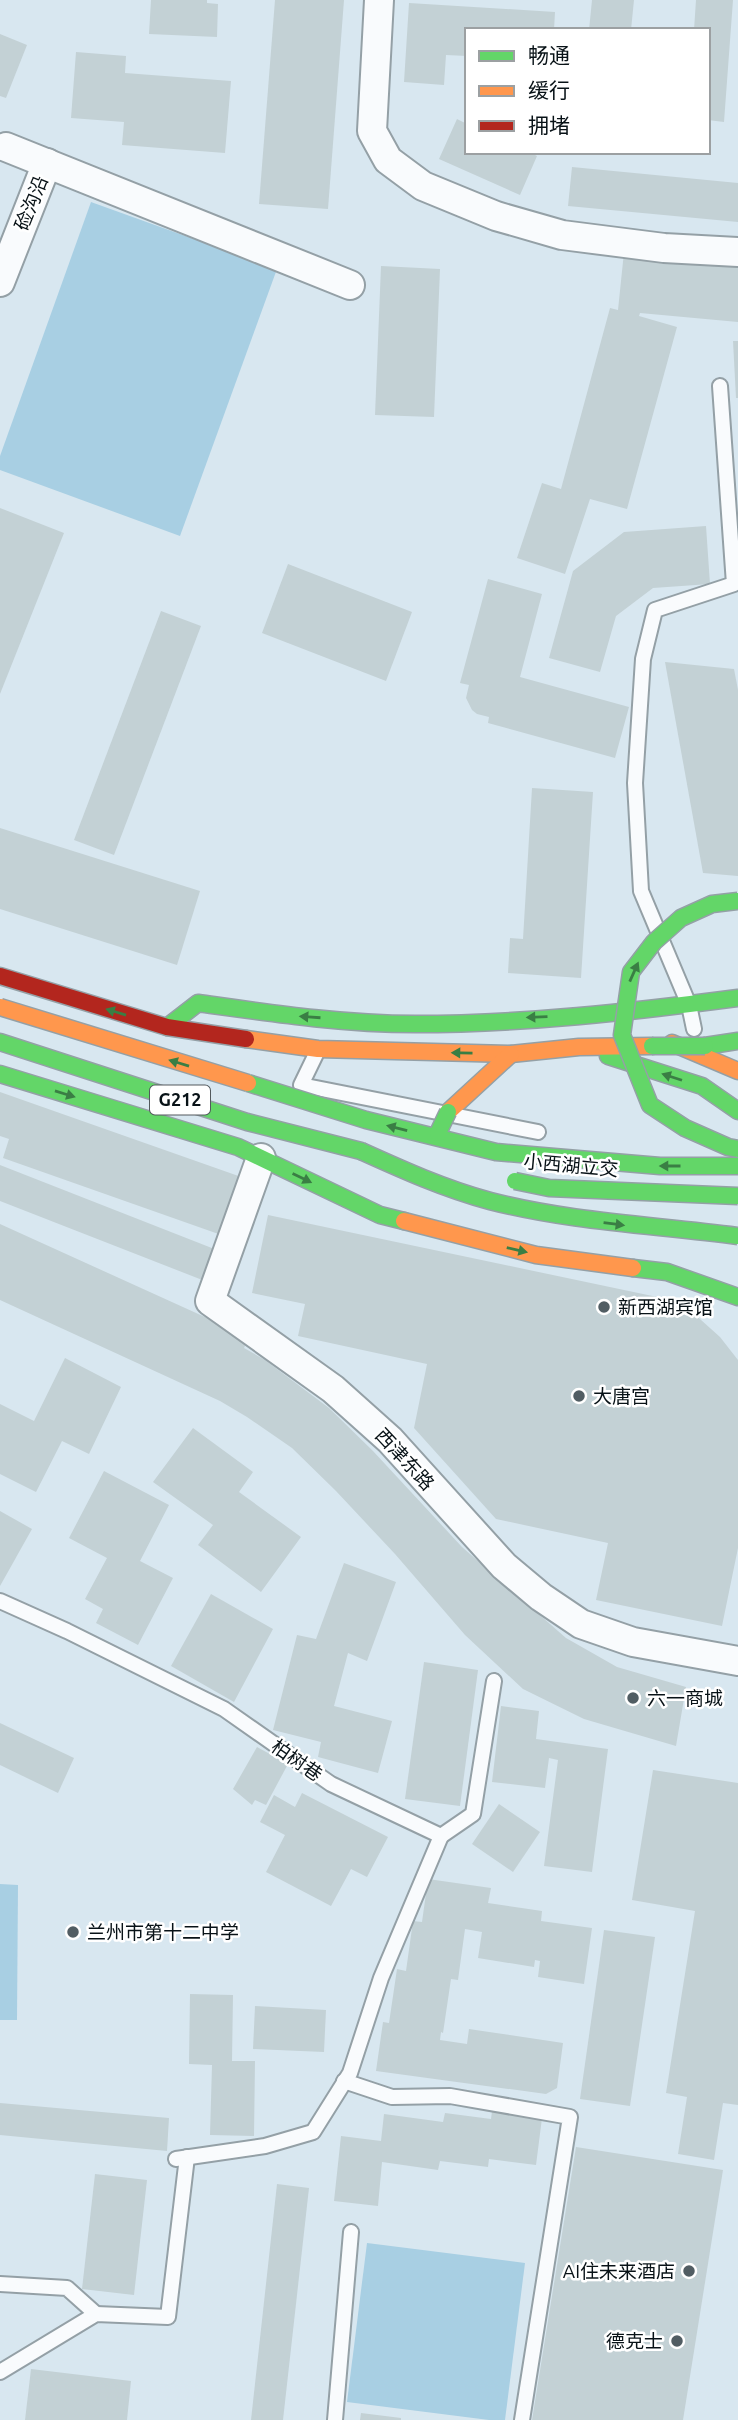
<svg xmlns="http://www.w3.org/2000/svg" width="738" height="2420" font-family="Ubuntu,'Noto Sans SC',sans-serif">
<rect width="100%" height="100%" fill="#d8e7f0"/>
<g fill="#a8cfe3">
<path d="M91,202L277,269L180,536L0,470V456Z"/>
<path d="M0,1884L18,1885L17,2020H0Z"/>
<path d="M367,2243L525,2263L505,2420H489L347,2402Z"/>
</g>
<g fill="#c3d1d5">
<path d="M151,0H207V3L218,4L217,37L149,34Z"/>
<path d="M275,0H344L328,209L259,204Z"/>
<path d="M592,0H634L631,30H589Z"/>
<path d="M696,0H733L724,122L708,120V30H694Z"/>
<path d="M409,3L555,12L554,30H467V56L446,55L444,85L404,82Z"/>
<path d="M0,34L27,45L6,98L0,96Z"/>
<path d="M76,52L126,56L125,73L231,81L225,153L122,145L124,122L71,118Z"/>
<path d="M457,119L467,124V152H529L537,156L520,195L439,159Z"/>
<path d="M572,167L738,183V222L568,206Z"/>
<path d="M624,252L738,262V322L640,313L639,316L677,327L627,509L590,499L565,574L517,558L542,483L561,489L610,308L618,310Z"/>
<path d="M381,266L440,269L434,417L375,415Z"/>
<path d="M733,341H738V398H736Z"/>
<path d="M0,508L64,533L0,694Z"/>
<path d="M706,526L710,584L653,588L616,616L600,672L549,658L573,571L624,532Z"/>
<path d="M288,564L412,612L386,681L262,633Z"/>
<path d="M488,579L542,594L520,677L629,707L615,758L488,723L489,717L477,714L472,710L466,698L469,685L460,683Z"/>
<path d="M161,611L201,626L114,855L74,840Z"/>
<path d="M665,662L734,669L738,690V876L703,873Z"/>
<path d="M532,788L593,792L581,978L508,973L510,938L523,939Z"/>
<path d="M0,828L200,891L177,965L0,909Z"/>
<path d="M0,1092L247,1179L227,1237L3,1158L9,1139L0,1136Z"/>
<path d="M0,1165L222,1252L210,1283L0,1201Z"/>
<path d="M268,1215L681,1302L720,1337L738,1360V1548L722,1626L596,1600L608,1543L496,1519L414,1428L427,1364L298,1336L305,1304L252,1293Z"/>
<path d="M0,1224L249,1337L244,1348L265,1360L329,1408L373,1451L462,1547L566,1638L617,1667L686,1687L676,1746L584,1719L523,1689L465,1635L395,1554L336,1491L292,1448L247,1417L220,1401L0,1300Z"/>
<path d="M65,1358L121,1387L89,1454L62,1441L36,1492L0,1474V1404L34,1421Z"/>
<path d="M193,1428L253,1472L239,1492L301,1537L261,1592L198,1545L213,1525L153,1482Z"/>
<path d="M104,1471L169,1505L140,1561L173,1578L138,1645L96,1623L103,1609L85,1599L107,1558L69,1538Z"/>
<path d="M0,1511L32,1529L0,1586Z"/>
<path d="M344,1563L396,1582L367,1661L348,1653L334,1706L392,1721L378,1773L318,1757L321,1742L273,1730L297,1635L316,1639Z"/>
<path d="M211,1594L273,1629L234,1702L171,1666Z"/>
<path d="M424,1662L478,1670L460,1806L405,1799Z"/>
<path d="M501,1706L539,1711L536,1739L608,1749L592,1872L544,1866L558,1760L549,1758L545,1788L492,1782Z"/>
<path d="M0,1723L74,1758L58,1793L0,1765Z"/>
<path d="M257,1747L288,1764L266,1805L255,1800L252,1805L233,1789Z"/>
<path d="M653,1770L738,1783V2105L723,2103L714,2160L678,2154L687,2097L666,2093L695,1911L632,1900Z"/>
<path d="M302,1793L388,1837L367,1877L351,1869L331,1906L266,1872L285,1835L260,1822L274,1795L295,1807Z"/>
<path d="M499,1804L540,1832L513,1872L472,1844Z"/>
<path d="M428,1879L491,1888L488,1903L542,1911L541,1921L592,1928L584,1984L538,1977L540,1961L535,1960L534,1967L478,1958L482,1932L465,1929L458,1980L451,1979L443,2033L441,2032L440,2040L467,2044L469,2029L563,2043L557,2088L546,2094L376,2071L383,2022L389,2023L397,1969L406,1971L413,1921L422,1922Z"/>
<path d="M604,1930L655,1937L630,2106L580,2099Z"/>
<path d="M190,1994L233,1995L232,2061H255L254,2136L210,2135L212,2065L189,2064Z"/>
<path d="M255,2006L326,2010L324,2052L253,2049Z"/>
<path d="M0,2103L169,2118L167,2151L0,2135Z"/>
<path d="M492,2111L542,2118L536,2165L489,2159L488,2167L440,2161L438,2170L382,2162L378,2206L334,2201L341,2136L381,2141L384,2114L443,2122L445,2113L491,2119Z"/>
<path d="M576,2147L723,2170L683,2420H532Z"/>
<path d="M95,2174L147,2180L134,2295L82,2289Z"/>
<path d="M277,2184L309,2188L283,2420H251Z"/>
<path d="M31,2369L131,2381L127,2420H25Z"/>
<path d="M361,2413L401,2418V2420H360Z"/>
</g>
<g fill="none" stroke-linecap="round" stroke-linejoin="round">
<defs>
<g id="lane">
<path d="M694,1029L689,1005L641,891L635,783L643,659L655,610L734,584L720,386"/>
<path d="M317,1052L301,1085L538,1132"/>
<path d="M0,1601L67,1631L224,1709L331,1784L441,1836L473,1814L494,1681"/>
<path d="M344,2081L392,2097L450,2096L570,2117L522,2420"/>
<path d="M176,2159L265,2146L313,2132L350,2073L381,1978L441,1836"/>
<path d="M0,2284L67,2288L96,2314"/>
<path d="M0,2372L96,2314L168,2317L187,2157"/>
<path d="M335,2420L351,2232"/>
</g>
<g id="street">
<path d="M379,0L372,131L388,160L423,186L496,216L562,235L664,248L738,252"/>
<path d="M6,147L350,285"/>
<path d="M0,282L47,163"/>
<path d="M261,1158L210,1301L333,1389L390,1440L504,1566L541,1597L581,1624L633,1642L738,1661"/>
</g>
<g id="fast">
<path d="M167,1027L198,1003C270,1013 342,1024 415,1024C523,1024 631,1012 738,998"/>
<path d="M0,1042L247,1122L361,1151"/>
<path d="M705,1046L738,1041"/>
<path d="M608,1056L702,1086L738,1111"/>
<path d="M0,1074L238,1147L380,1215L404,1221"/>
<path d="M633,1268L667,1272L738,1297"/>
</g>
<g id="slow">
<path d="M246,1039L318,1049L511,1054L579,1047L652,1046"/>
<path d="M672,1043L738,1071"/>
<path d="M448,1112L511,1054"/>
<path d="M404,1221L536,1255L633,1268"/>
</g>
<path id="jam" d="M0,976L167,1027L246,1039"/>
</defs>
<use href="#lane" stroke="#94a0a6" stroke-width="18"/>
<use href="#street" stroke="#94a0a6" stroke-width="32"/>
<use href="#fast" stroke="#94a0a6" stroke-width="19"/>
<use href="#slow" stroke="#94a0a6" stroke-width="19"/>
<use href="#jam" stroke="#94a0a6" stroke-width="19"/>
<use href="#lane" stroke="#f9fbfd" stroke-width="14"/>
<use href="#street" stroke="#f9fbfd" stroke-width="28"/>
<use href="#fast" stroke="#63d668" stroke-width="16"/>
<use href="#slow" stroke="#ff974d" stroke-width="16"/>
<use href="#jam" stroke="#b3261e" stroke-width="16"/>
<defs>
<g id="fast-bridge">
<path d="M738,901L712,904L681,918L654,942L631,972L622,1035L650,1105L685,1128L728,1147L738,1149"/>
<path d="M652,1046H705"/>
<path d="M248,1083L366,1120L496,1152L660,1166H738"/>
<path d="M438,1133L448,1112"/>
<path d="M361,1151C403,1170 445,1189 490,1201C571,1222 655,1225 738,1236"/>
<path d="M515,1181L549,1188L738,1196"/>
</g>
<path id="slow-bridge" d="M0,1007L248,1083"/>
</defs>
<use href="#fast-bridge" stroke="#94a0a6" stroke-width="19" stroke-linecap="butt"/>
<use href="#slow-bridge" stroke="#94a0a6" stroke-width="19" stroke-linecap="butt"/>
<use href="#fast-bridge" stroke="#63d668" stroke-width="16"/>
<use href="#slow-bridge" stroke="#ff974d" stroke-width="16"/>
</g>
<defs><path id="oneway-solid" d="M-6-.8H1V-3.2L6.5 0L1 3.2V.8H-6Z" transform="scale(1.75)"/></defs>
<g fill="#3a7e44">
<use href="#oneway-solid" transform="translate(634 972) rotate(-66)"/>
<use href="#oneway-solid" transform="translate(116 1012) rotate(-163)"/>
<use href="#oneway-solid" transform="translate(310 1017) rotate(-176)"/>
<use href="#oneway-solid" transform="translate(537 1017) rotate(178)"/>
<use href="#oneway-solid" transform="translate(462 1053) rotate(-179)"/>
<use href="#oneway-solid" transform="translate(179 1063) rotate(-163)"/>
<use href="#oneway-solid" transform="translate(672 1077) rotate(-162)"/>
<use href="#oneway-solid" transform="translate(65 1094) rotate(17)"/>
<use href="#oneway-solid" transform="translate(397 1128) rotate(-166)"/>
<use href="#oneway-solid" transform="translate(670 1166) rotate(-180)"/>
<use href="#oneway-solid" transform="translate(302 1178) rotate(26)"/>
<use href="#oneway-solid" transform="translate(614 1224) rotate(7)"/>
<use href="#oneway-solid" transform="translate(517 1250) rotate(13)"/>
</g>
<g fill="#515d63" stroke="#fff" stroke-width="2.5">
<circle cx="604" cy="1307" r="7"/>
<circle cx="579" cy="1396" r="7"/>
<circle cx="633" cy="1698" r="7"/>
<circle cx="73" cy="1932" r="7"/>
<circle cx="689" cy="2271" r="7"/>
<circle cx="677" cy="2341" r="7"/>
</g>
<g text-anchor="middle" stroke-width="5" stroke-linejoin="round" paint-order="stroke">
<rect fill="#fff" stroke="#52595d" stroke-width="2" x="150" y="1085.5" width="60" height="29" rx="5"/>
<g font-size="18" font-weight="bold" fill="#081217">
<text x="180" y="1106">G212</text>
</g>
<g font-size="19" fill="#081217" stroke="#fff">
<text transform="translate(31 203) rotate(-68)" y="7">硷沟沿</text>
<text transform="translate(571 1165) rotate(5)" y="7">小西湖立交</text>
<text transform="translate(405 1459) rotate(47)" y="7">西津东路</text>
<text transform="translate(297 1760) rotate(35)" y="7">柏树巷</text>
</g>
<g font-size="19" fill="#081217" stroke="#fff" text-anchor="start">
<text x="618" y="1314">新西湖宾馆</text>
<text x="593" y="1403">大唐宫</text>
<text x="647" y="1705">六一商城</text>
<text x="87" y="1939">兰州市第十二中学</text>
<text x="675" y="2278" text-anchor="end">AI住未来酒店</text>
<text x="663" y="2348" text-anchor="end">德克士</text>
</g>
</g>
<rect x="465" y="28" width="245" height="126" fill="#ffffff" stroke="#9ca0a2" stroke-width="2"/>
<rect x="479" y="51" width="35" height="10" fill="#63d668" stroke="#9ca0a2" stroke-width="2"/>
<text x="528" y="63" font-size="21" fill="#081217">畅通</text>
<rect x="479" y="86" width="35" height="10" fill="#ff974d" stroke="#9ca0a2" stroke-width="2"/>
<text x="528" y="98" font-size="21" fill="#081217">缓行</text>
<rect x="479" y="121" width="35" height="10" fill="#b3261e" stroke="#9ca0a2" stroke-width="2"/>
<text x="528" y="133" font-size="21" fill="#081217">拥堵</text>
</svg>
